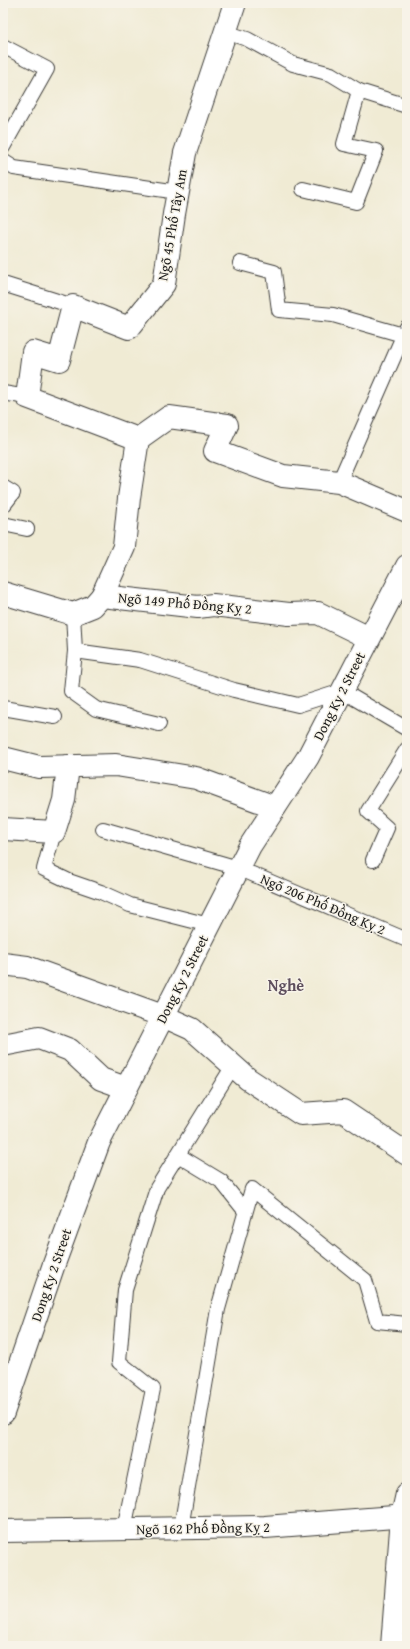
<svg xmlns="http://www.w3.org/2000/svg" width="410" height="1649" font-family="'Gentium Book Plus',serif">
<rect width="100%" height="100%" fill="#f7f3e8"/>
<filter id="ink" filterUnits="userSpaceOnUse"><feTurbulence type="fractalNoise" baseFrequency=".025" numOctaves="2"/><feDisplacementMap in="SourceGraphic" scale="8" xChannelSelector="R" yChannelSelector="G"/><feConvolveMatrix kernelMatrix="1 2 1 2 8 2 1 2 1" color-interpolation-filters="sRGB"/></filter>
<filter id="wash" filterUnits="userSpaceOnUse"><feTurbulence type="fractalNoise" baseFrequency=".012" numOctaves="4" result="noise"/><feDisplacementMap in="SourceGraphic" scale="16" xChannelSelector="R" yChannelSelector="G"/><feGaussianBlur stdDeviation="0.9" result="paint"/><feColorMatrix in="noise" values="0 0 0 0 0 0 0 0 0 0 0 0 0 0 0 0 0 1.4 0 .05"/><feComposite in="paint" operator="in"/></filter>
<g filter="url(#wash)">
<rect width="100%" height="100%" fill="#f0ebd4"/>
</g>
<g filter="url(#ink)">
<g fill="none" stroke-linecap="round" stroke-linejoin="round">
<defs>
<g id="lane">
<path d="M225,32L247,39L293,64L331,74L359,91"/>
<path d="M3,46L47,69L3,147"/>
<path d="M3,161L14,168L178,192"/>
<path d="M303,189L356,202L376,151L344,144L359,91L407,106"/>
<path d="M240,263L274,272L279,310L333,315L403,335"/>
<path d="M3,284L73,306"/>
<path d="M3,393L27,397"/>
<path d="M339,482L407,327"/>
<path d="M3,487L13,493L3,506"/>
<path d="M3,524L27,529"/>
<path d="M73,614L75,651L140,660L234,690L298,705L342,691L407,729"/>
<path d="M75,651L71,691L96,709L159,724"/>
<path d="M3,708L55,717"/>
<path d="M103,829L238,868L407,940"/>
<path d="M54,832L44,869L69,881L101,892L130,905L209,925"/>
<path d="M373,860L387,828L368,811L407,749"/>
<path d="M178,1155L221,1181L245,1211"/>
<path d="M181,1528L218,1309L252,1189L365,1280L377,1321L407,1324"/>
<path d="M124,1529L153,1389L119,1362L125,1290L157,1188L233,1066"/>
</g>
<g id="street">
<path d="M235,3L185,153L174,214L164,284L129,328L73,306L59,360L33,352L27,397L138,439L169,417L227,425L215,451L283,476L339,482L407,511"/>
<path d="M3,593L73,614L93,606L102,596L198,607L213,605L289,614L318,613L369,638"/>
<path d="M102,596L124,547L129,498L138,439"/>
<path d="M3,758L39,767L116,765L196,778L275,807"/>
<path d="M3,829L54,832L64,800L68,766"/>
<path d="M3,964L27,967L163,1016L192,1029L248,1079L301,1114L343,1111L407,1154"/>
<path d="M3,1045L39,1038L70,1050L101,1079L126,1088"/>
<path d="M3,1531L265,1527L407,1516"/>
</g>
<g id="secondary">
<path d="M3,1413L54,1264L99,1142L250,846L308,757L407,566"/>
<path d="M392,1646L402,1516L407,1494"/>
</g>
</defs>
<use href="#lane" stroke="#3c3b38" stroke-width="16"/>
<use href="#street" stroke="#3c3b38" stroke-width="24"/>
<use href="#secondary" stroke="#3c3b38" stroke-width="24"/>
<use href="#lane" stroke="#fff" stroke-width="14"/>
<use href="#street" stroke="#fff" stroke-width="22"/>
<use href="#secondary" stroke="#fff" stroke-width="22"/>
</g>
</g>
<g text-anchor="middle" stroke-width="3" stroke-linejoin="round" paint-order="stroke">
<g font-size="14" fill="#1c1c1c" stroke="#f7f3e8">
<text transform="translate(172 225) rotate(-80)" y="5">Ngõ 45 Phố Tây Am</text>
<text transform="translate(185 603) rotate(5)" y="5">Ngõ 149 Phố Đồng Kỵ 2</text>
<text transform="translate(339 696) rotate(-63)" y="5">Dong Ky 2 Street</text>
<text transform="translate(323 904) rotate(23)" y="5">Ngõ 206 Phố Đồng Kỵ 2</text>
<text transform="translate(182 979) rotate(-63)" y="5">Dong Ky 2 Street</text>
<text transform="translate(51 1275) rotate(-71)" y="5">Dong Ky 2 Street</text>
<text transform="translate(203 1528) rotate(-1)" y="5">Ngõ 162 Phố Đồng Kỵ 2</text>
</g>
<g font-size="16" font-weight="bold" fill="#5e4f5d" stroke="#f7f3e8">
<text x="286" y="991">Nghè</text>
</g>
</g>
<rect width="410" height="1649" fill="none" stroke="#f7f3e8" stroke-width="16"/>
</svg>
